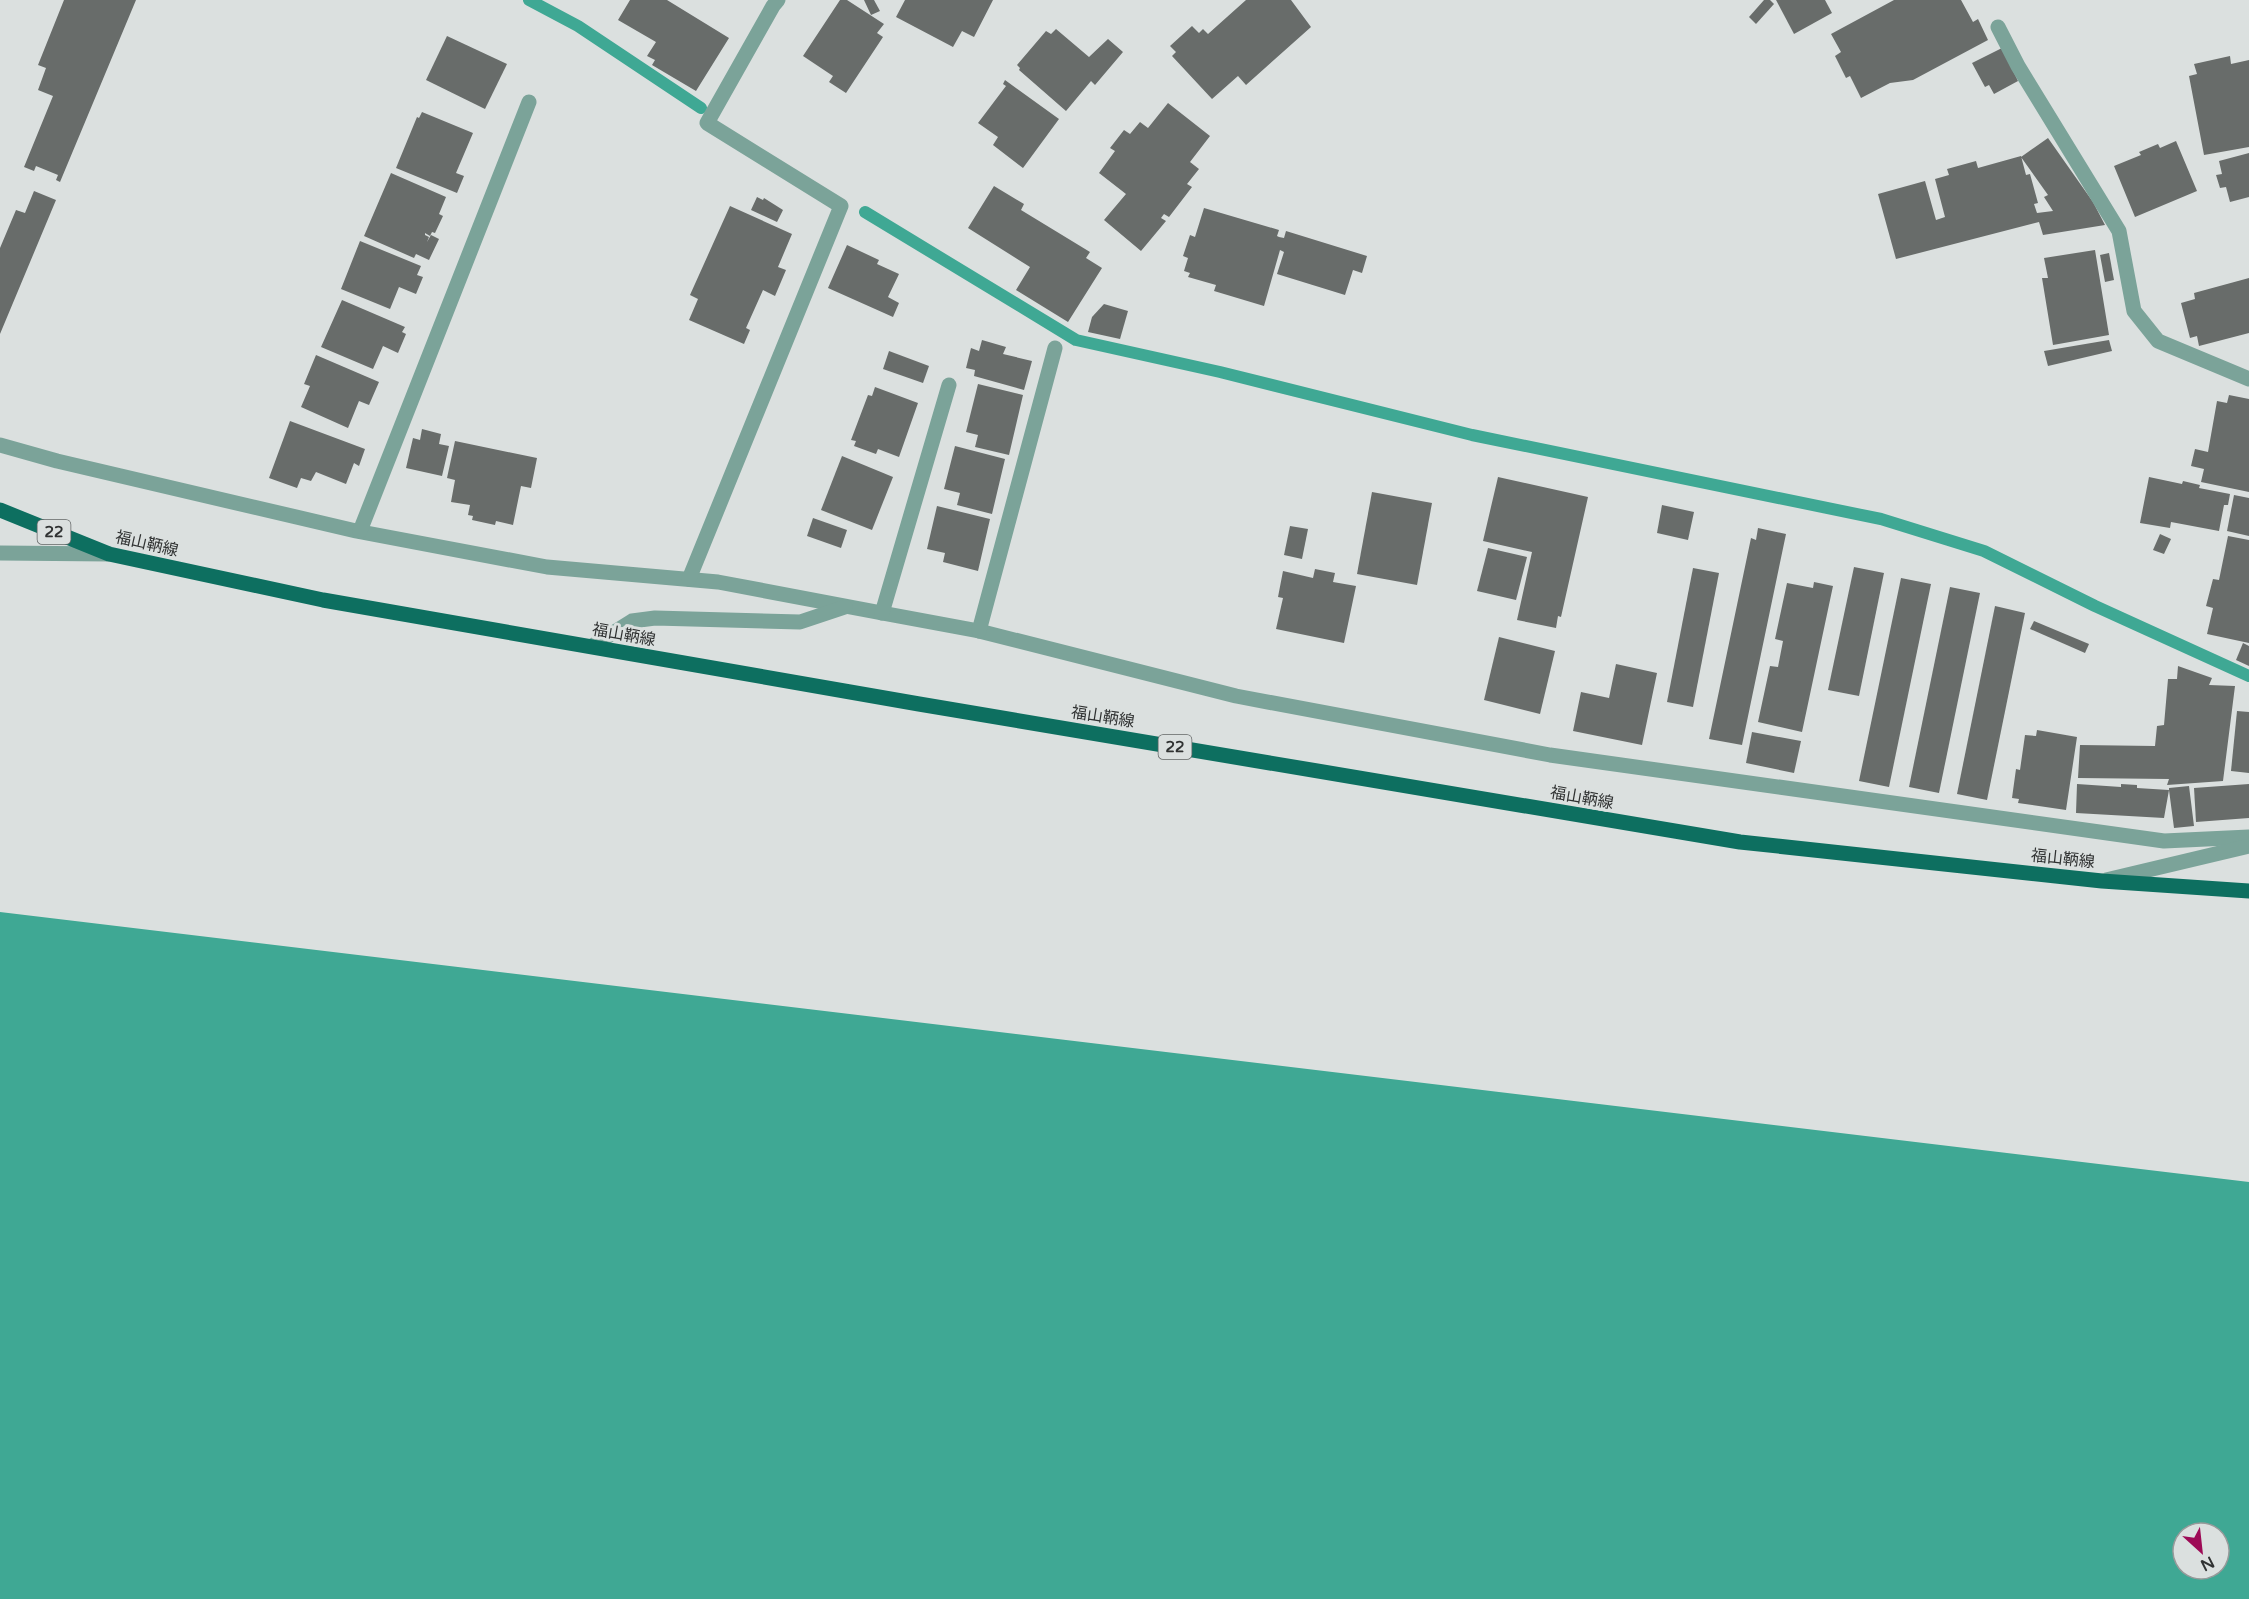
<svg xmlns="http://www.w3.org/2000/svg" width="2249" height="1599" font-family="'Varela Round','Noto Sans JP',sans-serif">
<rect width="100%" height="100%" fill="#dbe0df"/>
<path fill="#3fa894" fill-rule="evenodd" d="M0,912L2249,1182V1599H0ZM2183,1533H2219V1569H2183Z"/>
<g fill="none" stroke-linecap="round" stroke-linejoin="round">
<g stroke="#3fa894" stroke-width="12">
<path d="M529,0L578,26L701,108"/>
<path d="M865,212L1076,340L1220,372L1472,435L1881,519L1984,551L2095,606L2249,676"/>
</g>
</g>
<g fill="#686c6a">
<path d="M64,0H136L60,182L56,180L58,175L36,166L34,171L24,167L53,96L38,90L46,68L38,65Z"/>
<path d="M630,0H667L729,38L696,91L652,65L655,60L647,56L656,42L618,20Z"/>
<path d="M840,0H847L884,24L877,33L883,37L846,93L829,82L833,76L803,56Z"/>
<path d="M864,0H874L880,11L871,15Z"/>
<path d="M905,0H993L974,37L962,31L953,47L896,17Z"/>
<path d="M1246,0H1291L1311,27L1246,85L1238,76L1212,99L1172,56L1176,52L1170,46L1192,26L1199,33L1203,29L1208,34Z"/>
<path d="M1764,0H1770L1774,4L1756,24L1749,17Z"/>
<path d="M1776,0H1825L1832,13L1794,34Z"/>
<path d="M1894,0H1961L1973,22L1978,19L1988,40L1913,80L1890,83L1861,98L1850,76L1846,78L1835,56L1841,52L1831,34Z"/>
<path d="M1056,29L1089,57L1108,39L1123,52L1095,85L1091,81L1066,111L1019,70L1020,68L1017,65L1046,31L1051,34Z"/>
<path d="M447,36L507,64L485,109L426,80Z"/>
<path d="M2002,48L2018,81L1994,94L1989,85L1985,87L1972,63Z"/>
<path d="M2230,56L2231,64L2249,60V147L2204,155L2189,76L2197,74L2194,64Z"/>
<path d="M1005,80L1059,119L1023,168L993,145L998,137L978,123L1006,86L1003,84Z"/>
<path d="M1168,103L1210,136L1190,162L1199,169L1187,184L1192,187L1169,217L1164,214L1161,218L1166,221L1141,251L1104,220L1126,194L1099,173L1115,151L1110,148L1124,130L1130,134L1140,122L1148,128Z"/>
<path d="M422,112L473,133L456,173L464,176L457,193L396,168L417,117L419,118Z"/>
<path d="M2048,138L2093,202L2105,225L2043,235L2039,222L1896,259L1878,194L1925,181L1936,220L1945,217L1935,179L1949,175L1947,169L1976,161L1978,168L2021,156L2026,175L2030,174L2038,203L2034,204L2037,213L2053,211L2044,197L2048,195L2021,157Z"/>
<path d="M2176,141L2197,191L2135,217L2114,166L2141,155L2139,152L2158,144L2160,148Z"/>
<path d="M2249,153V197L2230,202L2226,187L2220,188L2216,175L2222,174L2219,161Z"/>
<path d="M391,173L446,197L439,214L443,216L435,233L432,232L430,236L425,233V235L429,237L427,242L431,235L439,239L429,260L416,254L414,258L364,236Z"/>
<path d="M994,186L1024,204L1021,210L1090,252L1086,258L1102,268L1068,322L1016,290L1030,267L968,228Z"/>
<path d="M34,191L56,200L0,334V248L16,210L25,213Z"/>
<path d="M757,197L763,200L764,198L783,210L777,222L751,210Z"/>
<path d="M730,206L792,234L778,267L786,270L775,296L763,290L746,328L750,330L744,344L689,320L698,299L690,295Z"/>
<path d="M1204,208L1279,230L1277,236L1279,237L1284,238L1286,231L1367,256L1362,273L1353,270L1345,295L1277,274L1284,252L1280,250L1264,306L1214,291L1216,285L1188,277L1190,273L1184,271L1188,258L1183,256L1190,235L1195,237Z"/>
<path d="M360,241L421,266L417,275L423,277L416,294L399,287L390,309L341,289Z"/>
<path d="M847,245L879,260L877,264L899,274L888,297L899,303L893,317L828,288Z"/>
<path d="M2095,250L2109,335L2053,345L2042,278H2048L2044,258Z"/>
<path d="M2109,253L2114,280L2105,282L2100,255Z"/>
<path d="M2249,278V333L2199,346L2197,336L2190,338L2181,303L2195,299L2194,293Z"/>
<path d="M342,300L405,327L402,332L406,334L398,353L383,346L373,369L321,347Z"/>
<path d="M1104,304L1128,311L1120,339L1088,332L1092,317Z"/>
<path d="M982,340L1006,347L1003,354L1032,361L1024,390L974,376L975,370L966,368L971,348L979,351Z"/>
<path d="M2109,340L2112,351L2048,366L2044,351Z"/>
<path d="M889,351L929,366L923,383L883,369Z"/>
<path d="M316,355L379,382L369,405L359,401L348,428L301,407L310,386L304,384Z"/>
<path d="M978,384L1023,395L1009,455L975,447L978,435L966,432Z"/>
<path d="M875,387L918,403L899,457L878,449L876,454L854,446L856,441L851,440L868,395L872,396Z"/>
<path d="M2229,395L2249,399V492L2201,482L2204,469L2191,466L2195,449L2208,452L2217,401L2227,403Z"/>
<path d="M290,421L365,449L359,466L354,463L346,484L316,472L311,481L301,478L297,488L269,478Z"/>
<path d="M422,429L441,434L439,444L449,446L442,476L406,468L413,438L420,440Z"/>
<path d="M455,441L537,458L531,488L521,486L513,525L496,521L495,525L472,520L473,516L468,515L470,505L451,502L455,480L447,478Z"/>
<path d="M955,446L1005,459L992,514L957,505L960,493L944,489Z"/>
<path d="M842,456L893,477L872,530L821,510Z"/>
<path d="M1498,477L1588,497L1561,617L1558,616L1556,628L1517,620L1532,552L1483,541Z"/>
<path d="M2149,477L2182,484L2183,481L2200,485L2199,488L2230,494L2228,505H2224L2219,531L2171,522L2170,528L2140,523Z"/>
<path d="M1372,492L1432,503L1417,585L1357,574Z"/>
<path d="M2234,495L2249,498V536L2227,531Z"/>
<path d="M1662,505L1694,512L1688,540L1657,533Z"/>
<path d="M937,506L990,519L978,571L943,562L945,553L927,549Z"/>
<path d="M813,518L847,530L841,548L807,536Z"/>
<path d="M1290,526L1308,529L1302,559L1284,555Z"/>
<path d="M1758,528L1786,534L1742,745L1709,739L1751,538L1756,540Z"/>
<path d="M2160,534L2171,539L2164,554L2153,550Z"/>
<path d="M2228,536L2249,540V643L2207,634L2213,608L2206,606L2213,579L2219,580Z"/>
<path d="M1488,548L1527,557L1516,600L1477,591Z"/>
<path d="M1854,567L1884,573L1859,696L1828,690Z"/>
<path d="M1693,568L1719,573L1693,707L1667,702Z"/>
<path d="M1315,569L1335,573L1333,582L1356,586L1344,643L1276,629L1283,598L1278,597L1283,571L1313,578Z"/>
<path d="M1901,578L1931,584L1889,787L1859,781Z"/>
<path d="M1814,582L1833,586L1802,732L1758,722L1770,666L1778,667L1783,641L1775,639L1787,583L1813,588Z"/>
<path d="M1950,587L1980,593L1939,793L1909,787Z"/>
<path d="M1995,606L2025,613L1987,800L1957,794Z"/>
<path d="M2034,621L2089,644L2085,653L2030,629Z"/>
<path d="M1499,637L1555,651L1540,714L1484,700Z"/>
<path d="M2243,643L2249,646V666L2236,660Z"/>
<path d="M1616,664L1657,673L1642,745L1573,731L1581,692L1609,698Z"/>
<path d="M2178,666L2212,678L2209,685L2235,686L2223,781L2167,785L2169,779L2078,778L2080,745L2155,746L2157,726L2164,725L2168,679H2177Z"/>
<path d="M2237,711L2249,712V773L2231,771Z"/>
<path d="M2037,730L2077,737L2066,810L2018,803L2019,799L2012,798L2016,769L2020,770L2025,735L2036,736Z"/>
<path d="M1752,732L1801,741L1794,773L1746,763Z"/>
<path d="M2077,784L2121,787V784L2137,785V788L2169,790V788L2189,786L2194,826L2174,828L2169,790L2164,818L2076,813Z"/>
<path d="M2249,784V818L2196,822L2194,788Z"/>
</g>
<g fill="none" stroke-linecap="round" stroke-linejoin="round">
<g stroke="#7ba399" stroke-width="15">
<path d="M1998,27L2018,66L2119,231L2134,311L2158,341L2249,379"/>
<path d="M0,445L57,461L356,531L547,567L718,582L882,613L979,631L1236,696L1550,755L2164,841L2249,837"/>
<path d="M360,531L529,102"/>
<path d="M689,579L841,206L707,123L773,6L778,0"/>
<path d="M882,613L949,385"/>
<path d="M979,631L1055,348"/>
<path d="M592,646L632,621L655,618L800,622L845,607"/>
<path d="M2106,880L2249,846"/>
</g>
<path stroke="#7ba399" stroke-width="15" d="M0,553L109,554"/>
<path stroke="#0d6f60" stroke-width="15" d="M0,510L109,554L323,600L919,704L1740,842L2102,881L2249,891"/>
</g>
<g text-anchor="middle" stroke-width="6" stroke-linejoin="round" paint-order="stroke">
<g fill="#dbe0df" stroke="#636666" stroke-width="1.5">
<rect x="37.5" y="520" width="33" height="24" rx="4.5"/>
<rect x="1158.5" y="735" width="33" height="24" rx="4.5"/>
</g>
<g font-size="15" font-weight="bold" fill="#303232">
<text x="54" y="537">22</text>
<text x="1175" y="752">22</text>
</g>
<g font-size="16" fill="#303232" stroke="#dbe0df">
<text transform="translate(147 543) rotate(13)" y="6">福山鞆線</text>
<text transform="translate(624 634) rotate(10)" y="6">福山鞆線</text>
<text transform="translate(1103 716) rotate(9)" y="6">福山鞆線</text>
<text transform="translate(1582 797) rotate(10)" y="6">福山鞆線</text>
<text transform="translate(2063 858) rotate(6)" y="6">福山鞆線</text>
</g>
</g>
<g transform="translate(2201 1551) rotate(153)"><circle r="28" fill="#dbe0df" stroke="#979a9a" stroke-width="1.5"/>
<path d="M0-4.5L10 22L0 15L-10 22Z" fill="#9d0b56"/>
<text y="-9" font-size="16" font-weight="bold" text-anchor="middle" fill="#303232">N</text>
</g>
</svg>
